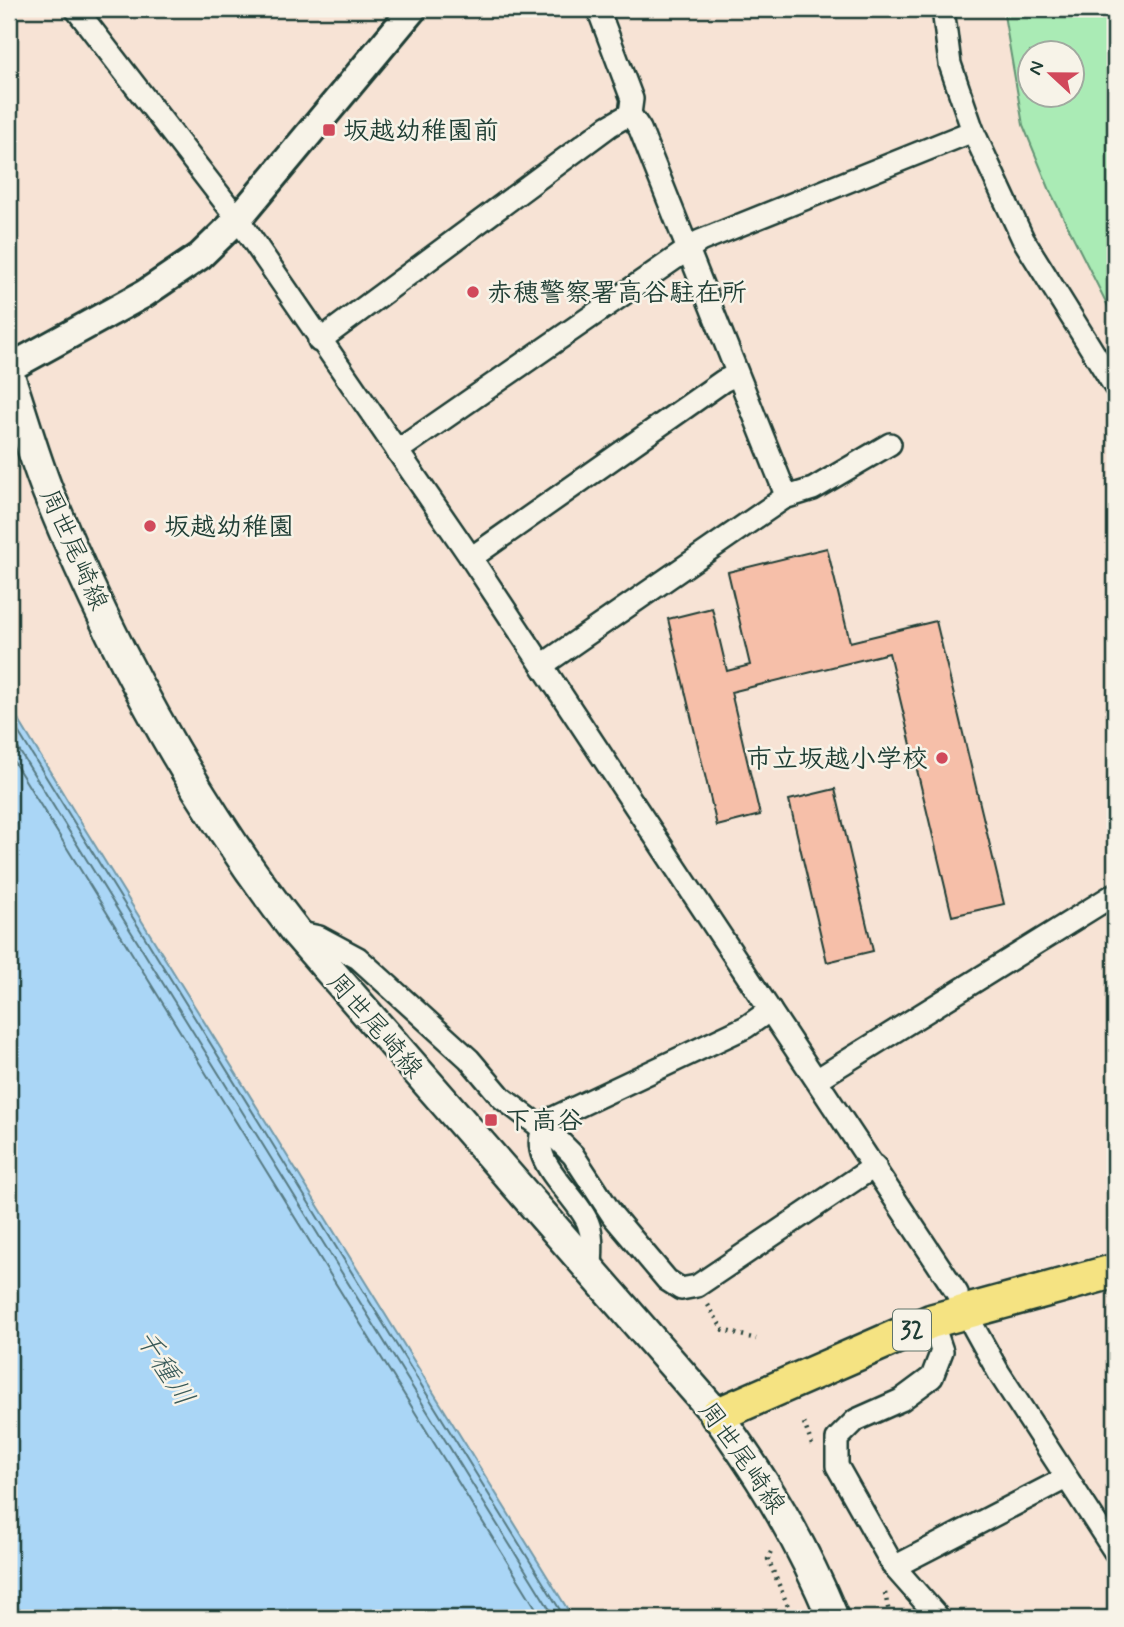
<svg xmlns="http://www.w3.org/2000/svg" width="1124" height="1627" font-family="Mynerve,'Klee One',sans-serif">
<rect width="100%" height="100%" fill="#f7e3d5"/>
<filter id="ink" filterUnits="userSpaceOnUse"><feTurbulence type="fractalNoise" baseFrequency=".0143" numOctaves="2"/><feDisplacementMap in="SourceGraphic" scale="14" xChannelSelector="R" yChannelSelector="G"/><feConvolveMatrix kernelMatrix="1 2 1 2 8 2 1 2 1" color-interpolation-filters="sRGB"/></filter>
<g filter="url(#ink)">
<path fill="#aaebb5" stroke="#649474" stroke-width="2" fill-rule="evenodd" d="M1003,9H1115V320L1051,193L1023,125ZM1030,52H1072V94H1030Z"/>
<path fill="#aad6f6" stroke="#7299a8" stroke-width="2" d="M9,704L75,813L573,1618H9Z"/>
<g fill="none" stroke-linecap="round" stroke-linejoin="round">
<g stroke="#577a82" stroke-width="2">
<path d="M9,717L565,1618"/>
<path d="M9,734L555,1618"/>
<path d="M9,754L542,1618"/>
</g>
</g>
<g fill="#f6bfa9" stroke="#1f3d34" stroke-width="2">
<path d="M827,548L850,642L936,621L1004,904L952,916L889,653L731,692L760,815L717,826L668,619L712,608L727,671L750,665L728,572Z"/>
<path d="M835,789L873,951L827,962L789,800Z"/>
</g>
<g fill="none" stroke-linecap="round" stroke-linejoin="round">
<defs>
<g id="minor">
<path d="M76,9L238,219L471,558L957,1293"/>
<path d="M943,9L950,64L973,131L1023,239L1115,387"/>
<path d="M319,341L609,126L630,114"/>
<path d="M397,451L700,241L973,131"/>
<path d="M784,498L813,489L890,444"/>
<path d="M471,558L723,381L736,375"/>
<path d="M544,664L784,498V490L640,129L630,114L632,99L598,9"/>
<path d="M296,932L319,937L358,958L469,1059L502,1098L559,1141L573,1155L613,1216L667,1280L681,1289L697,1286L875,1166"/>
<path d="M818,1079L1115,894"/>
<path d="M591,1272C591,1256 594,1238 588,1223C575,1191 519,1157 549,1120L746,1027L770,1010"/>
<path d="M932,1321L942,1351L932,1377L901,1400L856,1420L837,1439V1466L894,1567L939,1618"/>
<path d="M974,1328L999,1373L1115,1552"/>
<path d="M894,1567L1066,1478"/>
</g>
<path id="tertiary" d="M9,368L144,294L200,256L238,219L413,9"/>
<path id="secondary" d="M9,376C22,414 33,454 48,492C112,649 192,798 296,932L717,1415C766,1483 801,1541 833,1618"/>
<path id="primary" d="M717,1415L932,1321L1115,1271"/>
</defs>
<use href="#minor" stroke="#1f3d34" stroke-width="26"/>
<use href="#tertiary" stroke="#1f3d34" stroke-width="32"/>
<use href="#secondary" stroke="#1f3d34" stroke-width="35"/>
<use href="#primary" stroke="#1f3d34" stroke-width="38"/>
<g stroke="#1f3d34" stroke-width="4.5" stroke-dasharray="2 5" stroke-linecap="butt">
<path d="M708,1305L723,1330L756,1339"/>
<path d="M804,1423L812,1445"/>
<path d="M771,1552L768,1559L793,1618"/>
<path d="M885,1593L890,1618"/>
</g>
<use href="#minor" stroke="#f7f3e8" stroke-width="21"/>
<use href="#tertiary" stroke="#f7f3e8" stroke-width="26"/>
<use href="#secondary" stroke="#f7f3e8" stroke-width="30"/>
<use href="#primary" stroke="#f5e382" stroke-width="33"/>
</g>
</g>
<g fill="#d1495b" stroke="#f7f3e8" stroke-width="2.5">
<rect x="322" y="123" width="14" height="14" rx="3.5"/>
<circle cx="473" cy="292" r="7"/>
<circle cx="150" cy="526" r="7"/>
<circle cx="942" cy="758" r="7"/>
<rect x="484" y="1113" width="14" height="14" rx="3.5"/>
</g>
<g text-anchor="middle" stroke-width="5" stroke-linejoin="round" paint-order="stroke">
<rect fill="#f7f3e8" stroke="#60746a" stroke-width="2" x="893" y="1309.5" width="38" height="41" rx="5"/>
<g font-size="24" font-weight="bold" fill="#1f3d34">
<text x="912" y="1338">32</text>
</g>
<g font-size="26" font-weight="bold" fill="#1f3d34" stroke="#f7f3e8" text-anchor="start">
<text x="343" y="139">坂越幼稚園前</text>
<text x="487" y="301">赤穂警察署高谷駐在所</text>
<text x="164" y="535">坂越幼稚園</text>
<text x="928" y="767" text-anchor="end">市立坂越小学校</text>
<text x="505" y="1129">下高谷</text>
</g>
<g font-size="26" fill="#1f3d34" stroke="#f7f3e8">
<text transform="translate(75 549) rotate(66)" y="9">周世尾崎線</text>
<text transform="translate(376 1025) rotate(49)" y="9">周世尾崎線</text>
<text transform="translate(743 1457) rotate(55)" y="9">周世尾崎線</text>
</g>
<g font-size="28" font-style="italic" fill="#3b5c5b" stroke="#f7f3e8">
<text transform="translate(166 1367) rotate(58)" y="10">千種川</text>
</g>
</g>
<rect width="1124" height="1627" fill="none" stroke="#f7f3e8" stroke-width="35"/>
<rect x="18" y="18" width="1089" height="1592" fill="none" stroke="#1f3d34" stroke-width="2.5" filter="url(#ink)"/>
<g transform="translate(1051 74) rotate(292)"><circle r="33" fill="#f7f3e8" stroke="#a1aaa0" stroke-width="2"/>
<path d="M0-5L12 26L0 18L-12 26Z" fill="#d1495b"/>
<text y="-10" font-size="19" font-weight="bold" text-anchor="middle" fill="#1f3d34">N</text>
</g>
</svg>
